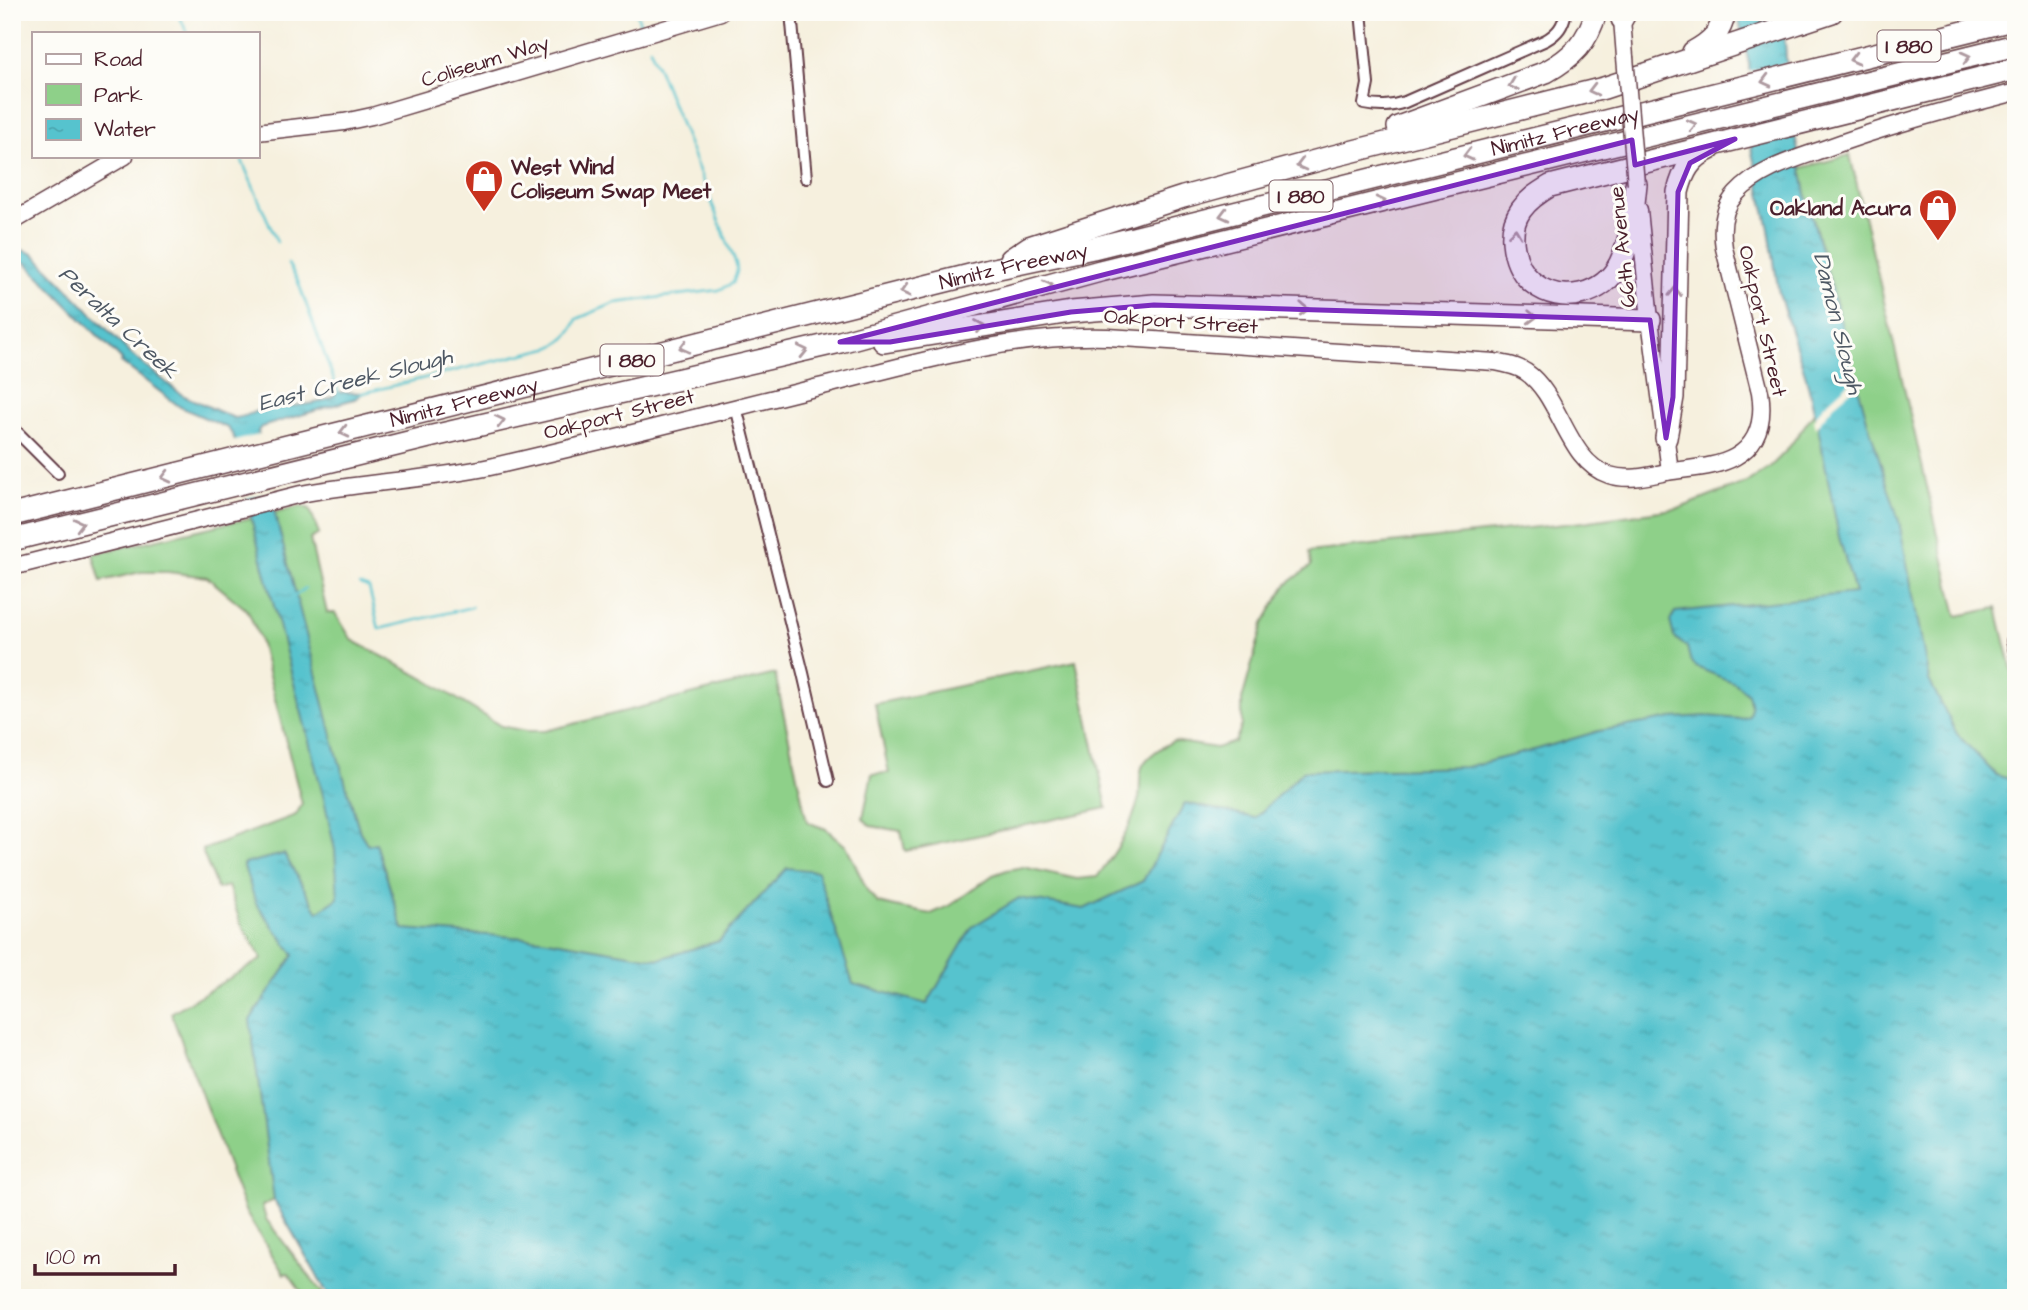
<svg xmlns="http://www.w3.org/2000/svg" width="2028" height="1310" font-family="'Architects Daughter',sans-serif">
<defs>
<pattern id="water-ripples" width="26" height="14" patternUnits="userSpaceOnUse" patternTransform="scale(1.75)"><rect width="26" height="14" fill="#56c3ce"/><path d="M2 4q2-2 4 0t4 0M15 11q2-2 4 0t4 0" fill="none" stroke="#4ca7b1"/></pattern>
</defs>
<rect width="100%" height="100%" fill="#fdfcf7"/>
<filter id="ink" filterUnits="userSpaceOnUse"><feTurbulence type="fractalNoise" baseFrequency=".0143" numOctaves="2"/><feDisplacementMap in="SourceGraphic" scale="14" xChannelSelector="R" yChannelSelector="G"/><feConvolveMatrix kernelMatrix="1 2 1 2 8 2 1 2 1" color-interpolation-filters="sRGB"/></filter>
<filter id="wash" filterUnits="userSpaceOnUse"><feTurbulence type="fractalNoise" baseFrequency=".00686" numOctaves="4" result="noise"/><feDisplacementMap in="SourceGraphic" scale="28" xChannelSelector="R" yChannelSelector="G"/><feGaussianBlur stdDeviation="1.57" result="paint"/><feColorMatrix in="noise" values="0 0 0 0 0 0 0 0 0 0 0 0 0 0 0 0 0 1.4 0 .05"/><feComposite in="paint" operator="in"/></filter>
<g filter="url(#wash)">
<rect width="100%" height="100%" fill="#f6f0de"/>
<g fill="#8ed089" stroke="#6c785a" stroke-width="2">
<path d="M1850,155L1957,616L1997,608L2016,687V1298H330L274,1200L262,1206L266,1219L326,1298H306L288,1273L284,1274L246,1213L171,1013L262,959L241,924L228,886L217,889L202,850L296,815L302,804L259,637L248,611L207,577L168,572H141L101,581L93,554L302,506L310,509L319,534L310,539L327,613H335L352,640L425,679L501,726L527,731H545L775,674L807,822L826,829L847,847L868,892L878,903L895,907L931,914L951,905L993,875L1007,870L1023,867L1077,879L1097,877C1116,852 1131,829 1139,798C1141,788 1138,774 1143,765C1149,754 1163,747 1173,741L1216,748L1235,742L1242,725V700L1263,624L1286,585L1311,566L1309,552L1583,522L1680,508L1747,482L1771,466L1787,450L1823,400L1837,306L1806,194L1801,168Z"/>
<path d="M1076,661L1107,808L905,851L901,831L870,826L863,818L872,774L889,773L875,704Z"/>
</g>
<path fill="url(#water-ripples)" stroke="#50717c" stroke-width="2" d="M1737,12H1783L1789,103L1806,194L1868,423L1899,521L1929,680L1957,734L1996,775L2016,781V1298H330L274,1200L250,1020L294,955L256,903L243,864L284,854L318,912L338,898L335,850L324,799L247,502L234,437L228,428L180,407L121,362L122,360L26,263L21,261L12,263V251L22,250L34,254L132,355L182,395L234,418C244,418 252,412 261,410C280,405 326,408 338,392L362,393L357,398L261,427L258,431L271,498L335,747L360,832L368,845L376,843L403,929L542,939L659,959L719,941L787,868L817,871L853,984L927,1004L972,927L1019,898L1084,909L1143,881L1185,803L1255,818L1303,771L1466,767L1538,749L1599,731L1672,718L1708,716L1740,719L1749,716L1751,707L1748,694L1735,683L1696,667L1690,659L1687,647L1674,637L1670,621L1675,612L1855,593L1839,537L1818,427L1806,377L1779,294L1769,229L1751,148L1749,64Z"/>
<g fill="#f6f0de">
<path d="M1788,63L1795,115L1747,126L1745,72Z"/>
<path d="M1859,375L1861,382L1837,402L1815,428L1813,420L1823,406L1847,384Z"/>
<path d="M262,434L273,492L243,499L231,442Z"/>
</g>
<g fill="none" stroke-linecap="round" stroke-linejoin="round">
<g stroke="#56c3ce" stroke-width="2.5">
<path d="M178,12L187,33"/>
<path d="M636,12L640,23"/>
<path d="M240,156L277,242"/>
<path d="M288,264L297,279L339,394"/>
<path d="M359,394L552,347C566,340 571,333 577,319L615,303L719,290L733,283L737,271L736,264L650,48"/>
<path d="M360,585L369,588L379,629L472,607"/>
<path d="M294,597L305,588"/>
</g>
</g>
</g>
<g filter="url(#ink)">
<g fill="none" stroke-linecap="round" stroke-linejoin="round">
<defs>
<g id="street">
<path d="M791,12L806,178"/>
<path d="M1361,12L1368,84L1364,104C1379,107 1390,107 1405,102L1546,40C1558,33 1563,26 1566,12"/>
<path d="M736,407L803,673L828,781"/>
<path d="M12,427L58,473"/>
<path d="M2016,628L2012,641L2016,656"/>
</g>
<g id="secondary">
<path d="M1624,12L1622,19L1625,57"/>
<path d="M257,132L344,122L372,116L721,12"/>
<path d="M1639,210L1650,320L1670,471"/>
<path d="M12,222L125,156"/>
<path d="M12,567L301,494C364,482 427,480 490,467C604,441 717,412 831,384C922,361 1014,334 1108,337L1495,362C1506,364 1517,366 1526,372C1561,396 1567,462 1609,475C1628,481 1648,476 1667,472C1690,468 1715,468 1735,457C1760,443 1764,418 1760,392L1724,248C1721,229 1722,209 1736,194C1758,170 1792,160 1821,150C1885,126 1950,109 2016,92"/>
</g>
<g id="highway">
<path d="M1622,19L1626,12"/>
<path d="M1693,52C1711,42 1721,33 1725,12"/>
<path d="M1398,127L1546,72C1573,57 1588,42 1596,12"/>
<path d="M1636,184C1633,211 1632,238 1620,263C1604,295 1562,306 1533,283C1513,267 1506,231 1521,210C1529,199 1538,193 1550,186L2016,69"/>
<path d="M1011,259L1029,247L1183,197L1330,157L1604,88L1832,12"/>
<path d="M884,342L1071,312L1154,305L1650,320"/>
<path d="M1666,438L1673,397L1678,192C1683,172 1690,158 1710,149"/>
<path id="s1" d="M12,515L994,269L1093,248L2016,19"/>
<path d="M12,540L433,436L840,342L1100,271L2016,45"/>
</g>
</defs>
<use href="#street" stroke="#643e46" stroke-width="14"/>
<use href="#secondary" stroke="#643e46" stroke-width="19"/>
<use href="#highway" stroke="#643e46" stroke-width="24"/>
<use href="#street" stroke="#fff" stroke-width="10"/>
<use href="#secondary" stroke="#fff" stroke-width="16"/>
<use href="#highway" stroke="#fff" stroke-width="21"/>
<defs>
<path id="secondary-bridge" d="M1625,57L1636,184"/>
</defs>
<use href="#secondary-bridge" stroke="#643e46" stroke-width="19" stroke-linecap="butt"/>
<use href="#secondary-bridge" stroke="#fff" stroke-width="16"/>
</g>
<defs><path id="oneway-chevron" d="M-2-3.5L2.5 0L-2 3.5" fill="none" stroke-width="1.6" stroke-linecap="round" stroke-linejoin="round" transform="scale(1.75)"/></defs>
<g stroke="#ae9aa0">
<use href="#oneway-chevron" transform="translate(1966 57) rotate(-14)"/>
<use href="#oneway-chevron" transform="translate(1854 59) rotate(166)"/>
<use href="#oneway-chevron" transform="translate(1766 81) rotate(166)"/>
<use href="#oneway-chevron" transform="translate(1513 85) rotate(160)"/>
<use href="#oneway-chevron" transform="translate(1593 90) rotate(166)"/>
<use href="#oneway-chevron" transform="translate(1692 125) rotate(-14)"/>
<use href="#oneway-chevron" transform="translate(1468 155) rotate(166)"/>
<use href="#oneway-chevron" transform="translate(1301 165) rotate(165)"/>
<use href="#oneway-chevron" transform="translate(1381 202) rotate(-14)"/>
<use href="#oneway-chevron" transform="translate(1224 215) rotate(166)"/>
<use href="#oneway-chevron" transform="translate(1515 233) rotate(-83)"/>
<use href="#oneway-chevron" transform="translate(1048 286) rotate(-15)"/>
<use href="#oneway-chevron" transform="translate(905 291) rotate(166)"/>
<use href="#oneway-chevron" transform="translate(1675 292) rotate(-89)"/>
<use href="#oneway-chevron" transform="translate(1304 309) rotate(2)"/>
<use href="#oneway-chevron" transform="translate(1532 317) rotate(2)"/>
<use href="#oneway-chevron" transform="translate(980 326) rotate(-10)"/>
<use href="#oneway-chevron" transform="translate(684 347) rotate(166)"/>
<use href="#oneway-chevron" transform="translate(803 351) rotate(-13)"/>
<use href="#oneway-chevron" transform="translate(500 421) rotate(-13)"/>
<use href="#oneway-chevron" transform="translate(344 432) rotate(166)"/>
<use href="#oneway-chevron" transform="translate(166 477) rotate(166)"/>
<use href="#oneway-chevron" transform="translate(79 524) rotate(-14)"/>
</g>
</g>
<path fill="#7b2cbf" fill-opacity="0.2" stroke="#7b2cbf" stroke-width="5" stroke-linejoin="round" d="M1735,139L1690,163L1678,192L1673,397L1666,438L1650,320L1154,305L1071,312L890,342H840L1632,140L1635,165Z"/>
<defs>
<symbol id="shop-pin" viewBox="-11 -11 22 30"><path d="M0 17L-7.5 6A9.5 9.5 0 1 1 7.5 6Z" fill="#c8321e" stroke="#fdfcf7"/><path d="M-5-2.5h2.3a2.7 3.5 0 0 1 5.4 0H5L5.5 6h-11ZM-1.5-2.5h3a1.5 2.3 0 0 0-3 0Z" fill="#fff"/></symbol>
</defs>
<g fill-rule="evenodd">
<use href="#shop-pin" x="462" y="157" width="44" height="60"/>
<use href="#shop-pin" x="1916" y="186" width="44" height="60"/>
</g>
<g text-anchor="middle" stroke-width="6" stroke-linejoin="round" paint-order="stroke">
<g fill="#fdfcf7" stroke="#806168" stroke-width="2">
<rect x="1877.5" y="30.5" width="63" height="31" rx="5"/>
<rect x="1269.5" y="180.5" width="63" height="31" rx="5"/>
<rect x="600.5" y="344.5" width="63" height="31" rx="5"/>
</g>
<g font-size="19" font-weight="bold" fill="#4a1f2b">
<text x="1909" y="53">I 880</text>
<text x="1301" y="203">I 880</text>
<text x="632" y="367">I 880</text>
</g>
<g font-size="21" fill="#4a1f2b" stroke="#fdfcf7">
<text transform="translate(485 61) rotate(-17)" y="7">Coliseum Way</text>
<text dy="7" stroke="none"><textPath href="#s1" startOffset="1600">Nimitz Freeway</textPath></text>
<text transform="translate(1622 247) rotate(-96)" y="7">66th Avenue</text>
<text dy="7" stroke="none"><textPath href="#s1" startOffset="1032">Nimitz Freeway</textPath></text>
<text transform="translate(1181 321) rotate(4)" y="7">Oakport Street</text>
<text transform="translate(1763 321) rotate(77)" y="7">Oakport Street</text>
<text dy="7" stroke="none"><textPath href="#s1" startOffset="466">Nimitz Freeway</textPath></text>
<text transform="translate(619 414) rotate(-14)" y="7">Oakport Street</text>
</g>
<g font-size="21" font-weight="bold" fill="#4a1f2b" stroke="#fdfcf7" text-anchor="start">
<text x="511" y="174">West Wind<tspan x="511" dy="24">Coliseum Swap Meet</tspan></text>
<text x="1911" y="215" text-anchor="end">Oakland Acura</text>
</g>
<g font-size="23" font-style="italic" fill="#4e5864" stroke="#fdfcf7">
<text transform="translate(119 322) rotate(43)" y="8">Peralta Creek</text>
<text transform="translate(1839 323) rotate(76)" y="8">Damon Slough</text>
<text transform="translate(355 379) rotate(-14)" y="8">East Creek Slough</text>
</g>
</g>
<rect width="2028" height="1310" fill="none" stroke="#fdfcf7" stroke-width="42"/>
<rect x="32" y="32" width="228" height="126" fill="#fdfcf7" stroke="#b5a4a5" stroke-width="2"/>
<rect x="46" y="54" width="35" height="10" fill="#ffffff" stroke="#b5a4a5" stroke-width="2"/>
<text x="94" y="66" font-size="21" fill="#4a1f2b">Road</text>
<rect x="46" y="84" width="35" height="21" fill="#8ed089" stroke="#b5a4a5" stroke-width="2"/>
<text x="94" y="102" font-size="21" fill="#4a1f2b">Park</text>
<rect x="46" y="119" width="35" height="21" fill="url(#water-ripples)" stroke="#b5a4a5" stroke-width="2"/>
<text x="94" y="136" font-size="21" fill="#4a1f2b">Water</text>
<path d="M35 1264v10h140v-10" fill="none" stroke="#4a1f2b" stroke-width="3.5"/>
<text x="46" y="1264" font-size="21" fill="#4a1f2b" stroke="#fdfcf7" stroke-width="5" paint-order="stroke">100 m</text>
</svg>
